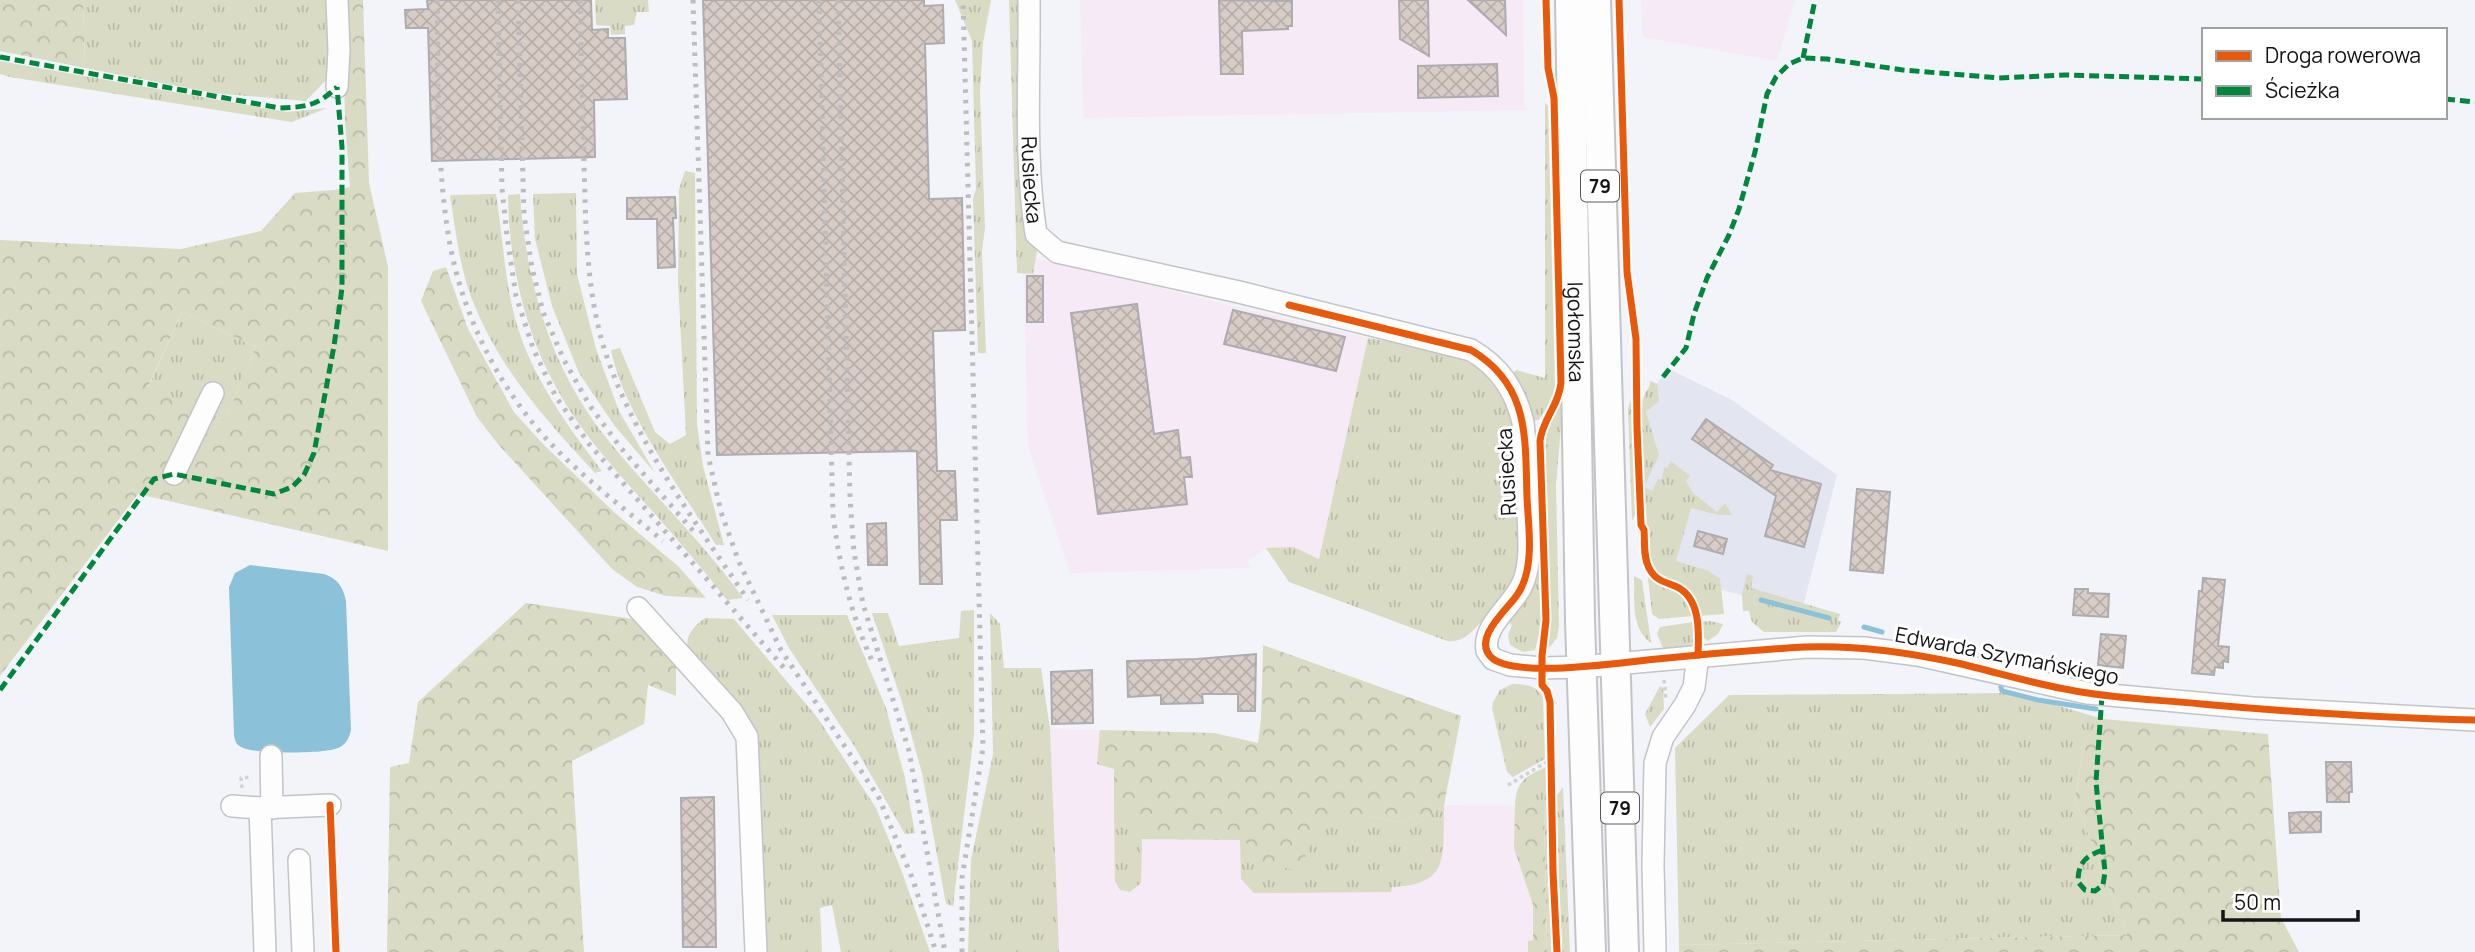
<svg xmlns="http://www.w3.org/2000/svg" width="2475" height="952" font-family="Manrope,sans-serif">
<defs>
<pattern id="grass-tufts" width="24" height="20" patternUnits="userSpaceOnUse" patternTransform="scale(1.75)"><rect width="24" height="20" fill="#d9dbc4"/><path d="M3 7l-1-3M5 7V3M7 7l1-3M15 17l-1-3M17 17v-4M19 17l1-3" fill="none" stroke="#b9bba8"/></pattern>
<pattern id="forest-crowns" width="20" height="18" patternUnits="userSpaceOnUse" patternTransform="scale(1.75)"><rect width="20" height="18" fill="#d9dbc4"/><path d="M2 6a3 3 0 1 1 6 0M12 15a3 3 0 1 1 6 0" fill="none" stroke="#b9bba8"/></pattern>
<pattern id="building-cross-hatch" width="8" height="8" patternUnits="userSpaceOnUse" patternTransform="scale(1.75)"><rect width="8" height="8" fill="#d8ccc7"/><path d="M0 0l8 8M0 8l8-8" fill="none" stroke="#b8aeaa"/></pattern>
</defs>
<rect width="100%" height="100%" fill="#f3f4f9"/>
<path fill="#e3e5f0" d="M1669,369L1732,400L1837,475L1802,610L1661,575L1643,488L1645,397Z"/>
<g fill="#f5eaf5">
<path d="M1080,0H1523L1524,101L1527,110L1083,118Z"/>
<path d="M1641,0H1795L1777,61L1642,37Z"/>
<path d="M1023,255L1368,338L1319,559L1294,547L1266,548L1247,562L1251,568L1070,573L1028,446Z"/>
<path d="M1050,729L1214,733L1446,787L1445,805L1544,806L1547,952H1058Z"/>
</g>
<g fill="url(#grass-tufts)">
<path d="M83,0H330L333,58L325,81L306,101L213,93L85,68Z"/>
<path d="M595,0H648L649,12H637L634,25L625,26V34L611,35L610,26L596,25Z"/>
<path d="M955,0H991L983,43L980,92L985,228L982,251L986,353H978L973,199L976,189L972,41Z"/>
<path d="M1009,0H1023L1031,232L1037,251L1033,274L1017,273Z"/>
<path d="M0,61L287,112L327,108L292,122L10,77L0,74Z"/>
<path d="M1545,103L1548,106L1555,386L1553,397L1539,420L1533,421L1526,396L1513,374L1516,370L1545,378Z"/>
<path d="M685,171L695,173L697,424L703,466L724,545H716C682,490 623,412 611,350L620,348L655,432L670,444L686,435L678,281L679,189Z"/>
<path d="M576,193L577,274L596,349L619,411L655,473L614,425L579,373L552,306L535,239L533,194Z"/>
<path d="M496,194C502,231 504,270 512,306C525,367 564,422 602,471L595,473C548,422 503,373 476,309C460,273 456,233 450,195Z"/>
<path d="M520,194C526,283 551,370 608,440C652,494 703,542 743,598L727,600C704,571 680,542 655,514C620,475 583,436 557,389C524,330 509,262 508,195Z"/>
<path d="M182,312L256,347L225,420L148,388Z"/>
<path d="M1368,338C1405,345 1456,349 1485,373C1495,382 1504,395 1509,408C1517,427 1521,554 1515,573C1510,592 1495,607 1482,621C1472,632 1463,643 1447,641L1289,582L1266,548L1294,547L1319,559Z"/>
<path d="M1650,381L1657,384L1659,401L1646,412L1659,455L1644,487L1652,491L1658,479H1662L1664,467L1667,468L1671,461L1690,476L1686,481L1693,493L1717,512L1725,503L1732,515H1719L1691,508L1676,561L1709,571L1720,579L1724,614L1699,616C1697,578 1657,590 1650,564C1647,554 1649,542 1648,531C1644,495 1639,459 1641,423C1642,415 1641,402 1644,396C1647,389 1650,389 1650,381Z"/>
<path d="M1633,395L1635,515L1632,521L1628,408Z"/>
<path d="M1561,404H1563L1556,485L1559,626L1557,638L1548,649L1551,621L1545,443L1550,422Z"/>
<path d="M1538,567L1539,568L1541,627L1535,650L1523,652L1510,645L1508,635L1512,625L1508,622L1531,591Z"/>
<path d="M1647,570C1660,592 1690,587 1694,616L1659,619L1652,614Z"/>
<path d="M1747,574L1753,576L1751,588L1840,614L1838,620L1841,622L1836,632H1764L1752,622L1749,611H1743L1742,594Z"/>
<path d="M1634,576L1642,580L1651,643C1630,628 1635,599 1634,576Z"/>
<path d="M974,610V734L953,906L946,904L922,773L902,702L872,613H888L899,646L959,638L961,611Z"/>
<path d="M990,613L1000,624L1004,668H1041L1050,729L1059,952H968L971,860L993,754Z"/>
<path d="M772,615H847L886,708L905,778L915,833L905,834L856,749L789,648Z"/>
<path d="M705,618L734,619L817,717L876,808L902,872L930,952H841L832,905L820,908L822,952H760L754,751L689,656C684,638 690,629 705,618Z"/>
<path d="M1710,621L1723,624L1718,634L1708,641L1701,636L1700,622Z"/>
<path d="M1694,622C1695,631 1698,641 1690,647L1663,648L1657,634L1660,627Z"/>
<path d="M1512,684C1524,684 1536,685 1543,697L1545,759L1513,777L1507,772L1492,708L1493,702L1500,690Z"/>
<path d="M1660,686L1663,688L1664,709L1650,727L1645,714Z"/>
<path d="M2015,693L2103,719L2085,742L2075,799L2127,935L1679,945L1675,748L1729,695Z"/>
<path d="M1546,767L1549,879L1547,885L1549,887L1552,952H1547L1544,807L1515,806C1516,782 1524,777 1546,767Z"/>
<path d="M1563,787L1570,952H1562L1556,797Z"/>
<path d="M1114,804L1133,811L1138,838L1142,839L1141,883L1130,892L1120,890L1115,881Z"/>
<path d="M1444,805C1442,853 1453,885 1392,887L1391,892L1254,893L1241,879L1240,840L1324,816H1368L1416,825Z"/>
</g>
<g fill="url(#forest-crowns)" fill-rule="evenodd">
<path d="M0,0H83L85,68L0,51Z"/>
<path d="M343,0H363L369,183L388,267V551L138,494L0,676V240L181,249L261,231L295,193L334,190L350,187L345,122ZM182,312L256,347L225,420L148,387Z"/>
<path d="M446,267L468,329L514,412L543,444L615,513L679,567L706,598L666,596L637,587L612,569L497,443L477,417L421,301L433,271Z"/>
<path d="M526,603L633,619L676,667V696L648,685L644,724L572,761L584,952H387L390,767L409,763L418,702Z"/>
<path d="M1263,645L1461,716L1444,805L1416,825L1368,816L1349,830L1335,817L1324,816L1299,871L1255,861L1245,840L1138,839L1133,812L1114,804V769L1097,764L1100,730L1214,733L1258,743L1261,719Z"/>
<path d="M2103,719L2268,734L2281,918L2299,952H1679V945L2127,935L2075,799L2085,742Z"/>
<path d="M1515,806H1544L1547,952H1528V941L1533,940V905L1514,848Z"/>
</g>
<path fill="#8bc2d9" d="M250,565L324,574C338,579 343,587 346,601L351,730C349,738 346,745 338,748C325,754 256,754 243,748C236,745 235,741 234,735L229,587L235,573Z"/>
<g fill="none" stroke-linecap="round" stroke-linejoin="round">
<g stroke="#8bc2d9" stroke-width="5">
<path d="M1761,600L1829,618"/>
<path d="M1864,627L1882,632"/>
<path d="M2001,687L2002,691L2038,700L2096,709"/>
</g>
</g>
<g fill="url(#building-cross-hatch)" stroke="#adacae" stroke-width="2">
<path d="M427,0H591L592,30L608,29V38H625L627,99L594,100L595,157L432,161L428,28H406L405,10L428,9Z"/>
<path d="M703,0H924V6L943,5L944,43L925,44L929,199L962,198L965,330L933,331L937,471H955L957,520H940L942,584H920L917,451L717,455Z"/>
<path d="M1219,0L1292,1V26H1288V29L1242,31L1243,74H1221Z"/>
<path d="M1399,0H1428L1429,56L1400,39Z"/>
<path d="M1468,0H1505L1506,35Z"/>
<path d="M1497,64L1498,96L1418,98V66Z"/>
<path d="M675,197L676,218H673L675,267L658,268L657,219H627V198Z"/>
<rect x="1027" y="276" width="16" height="46"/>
<path d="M1137,304L1154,434L1178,430L1181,458L1190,457L1192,477H1184L1187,504L1098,514L1071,313Z"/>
<path d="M1233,310L1345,337L1336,371L1224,344Z"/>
<path d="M1706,419L1773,465L1770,470L1821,484L1804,547L1765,536L1776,496L1692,439Z"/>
<path d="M1857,489L1890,492L1883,573L1850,570Z"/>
<path d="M886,523L887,565H868L867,524Z"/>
<path d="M1698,531L1727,539L1723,554L1694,546Z"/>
<path d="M2203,578L2225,580L2218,646L2229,647L2228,662L2223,661V668L2215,667L2214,675L2192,673L2199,591H2202Z"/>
<path d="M2075,589H2088V593L2109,594L2108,617L2073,615Z"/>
<path d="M2101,634L2126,636L2123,668L2098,665Z"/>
<path d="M1256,654L1255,711H1238V694H1202L1203,703L1161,704V695L1128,697L1127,661L1197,659Z"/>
<path d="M1092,670L1093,723L1052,724L1051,672Z"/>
<path d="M2326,762H2351L2352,792H2349V802H2327Z"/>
<path d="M714,797L716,947H683L681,798Z"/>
<path d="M2303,812H2321V832L2290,833L2289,813Z"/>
</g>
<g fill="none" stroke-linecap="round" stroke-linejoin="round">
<defs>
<g id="minor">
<path d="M337,0L339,50L337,87"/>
<path id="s1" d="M1029,0C1030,78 1024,157 1036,234L1057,252L1239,292L1471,350C1500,367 1515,390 1523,422C1526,451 1527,480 1528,509C1528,533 1532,558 1524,580C1516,605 1482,623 1487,651L1493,659L1510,665L1542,668L1581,667L1807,647L1864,648L1918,655L2087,693L2253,708L2475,720"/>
<path d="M174,474L213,393"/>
<path d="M638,608L732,712L747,737L756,952"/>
<path d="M271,756L272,808"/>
<path d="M232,806L260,808"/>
<path d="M299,860L303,952"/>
<path d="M265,952L260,808L330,805"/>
<path d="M1655,952L1653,865L1655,763L1663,737L1685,705L1694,687L1698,655"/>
</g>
<g id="major">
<path id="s2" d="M1570,0L1580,621L1591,952"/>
<path d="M1596,0L1624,952"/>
</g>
</defs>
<use href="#minor" stroke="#c3c4c7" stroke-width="24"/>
<use href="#major" stroke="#c3c4c7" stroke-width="32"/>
<g stroke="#d2d2d3" stroke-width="3.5" stroke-dasharray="3.5 3.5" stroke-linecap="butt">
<path d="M1664,680L1666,699"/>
<path d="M1508,785L1545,763H1550"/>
<path d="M242,788L241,778L252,777"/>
</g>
<use href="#minor" stroke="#fdfdfe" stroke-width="21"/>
<use href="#major" stroke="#fdfdfe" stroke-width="28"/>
<g stroke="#bcbcbe" stroke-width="5" stroke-dasharray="3.5 7" stroke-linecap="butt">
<path d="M437,0C439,77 436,157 448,233C460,311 497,386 551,444C585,479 626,510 663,541"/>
<path d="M498,0L502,188L507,236L516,296L533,348L556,397L590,445L785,669"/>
<path d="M518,0L524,215L532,268L543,312L564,360L590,406L621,448L695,533"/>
<path d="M580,0C581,55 583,109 584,164C586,230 586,300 609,363C640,448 698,526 748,600"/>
<path d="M693,0L708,455L721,512L739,562L781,650L879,798L913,880L936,952"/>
<path d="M819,0L833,515C840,568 851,616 874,665"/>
<path d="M838,0L850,498L854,552L863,604L909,751L945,952"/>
<path d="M962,952V878L983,748L963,0"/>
</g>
<g stroke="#00873e" stroke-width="5" stroke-dasharray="10 5" stroke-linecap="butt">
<path d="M0,57L280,108C306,107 317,106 337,87"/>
<path d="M1803,58L1815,0"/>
<path d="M2445,99L2475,102"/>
<path d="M1663,377L1686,348L1694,314L1707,278L1729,235L1739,209L1755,152L1767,94L1776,77L1789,64L1803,58L1827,59L1903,70L1999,78L2065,75L2204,79"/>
<path d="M0,690L154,479L174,474L274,494L292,487L304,475L314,453L334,346L342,288V147L337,87"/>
<path d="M2102,695L2096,782L2105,872L2103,885L2095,891L2085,890L2078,882C2078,863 2085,856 2103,850"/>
</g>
<defs>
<g id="cycleway">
<path d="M1546,0L1548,68L1554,98L1561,383C1559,405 1542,420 1540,441L1546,620L1542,656V685L1547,691L1550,702L1553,872L1557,952"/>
<path d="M1619,0L1627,272L1636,339L1637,428L1641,525L1644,530C1645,542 1643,557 1649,568C1655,580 1664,582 1675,586C1701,597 1699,632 1698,655"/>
<path d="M1289,305L1471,350C1530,385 1525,438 1527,497C1528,521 1532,547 1527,571C1525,580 1522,588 1517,595C1507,610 1471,639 1492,658C1517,679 1624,662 1657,659C1706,654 1755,650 1804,647C1856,645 1907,652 1957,663C2000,673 2043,687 2088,693C2125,699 2163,700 2201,704C2292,712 2384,718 2475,720"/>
<path d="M330,805L336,952"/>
</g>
</defs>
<use href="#cycleway" stroke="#fff" stroke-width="11"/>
<use href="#cycleway" stroke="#e8590c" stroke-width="7"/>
</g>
<g text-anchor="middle" stroke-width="6" stroke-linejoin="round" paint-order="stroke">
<g fill="#fff" stroke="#5a5a5d" stroke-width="2">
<rect x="1581" y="170.5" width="38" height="31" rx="5"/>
<rect x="1601" y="792.5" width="38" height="31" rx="5"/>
</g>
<g font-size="19" font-weight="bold" fill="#141417">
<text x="1600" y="193">79</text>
<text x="1620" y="815">79</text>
</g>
<g font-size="21" fill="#141417" stroke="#fff">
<text dy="7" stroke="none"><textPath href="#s1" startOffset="180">Rusiecka</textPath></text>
<text dy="7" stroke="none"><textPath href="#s2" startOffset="332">Igołomska</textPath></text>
<text transform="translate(1507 472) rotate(-93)" y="7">Rusiecka</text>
<text transform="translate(2007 656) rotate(11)" y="7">Edwarda Szymańskiego</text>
</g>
</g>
<rect x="2202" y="28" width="245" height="91" fill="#ffffff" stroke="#a1a1a2" stroke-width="2"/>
<rect x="2216" y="51" width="35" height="10" fill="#e8590c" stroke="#a1a1a2" stroke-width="2"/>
<text x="2265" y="63" font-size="21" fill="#141417">Droga rowerowa</text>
<rect x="2216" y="86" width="35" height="10" fill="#00873e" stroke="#a1a1a2" stroke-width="2"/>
<text x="2265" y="98" font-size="21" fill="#141417">Ścieżka</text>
<path d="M2223 910v10h135v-10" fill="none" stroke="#141417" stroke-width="3.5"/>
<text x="2234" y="910" font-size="21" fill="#141417" stroke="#ffffff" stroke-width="5" paint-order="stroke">50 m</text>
</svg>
